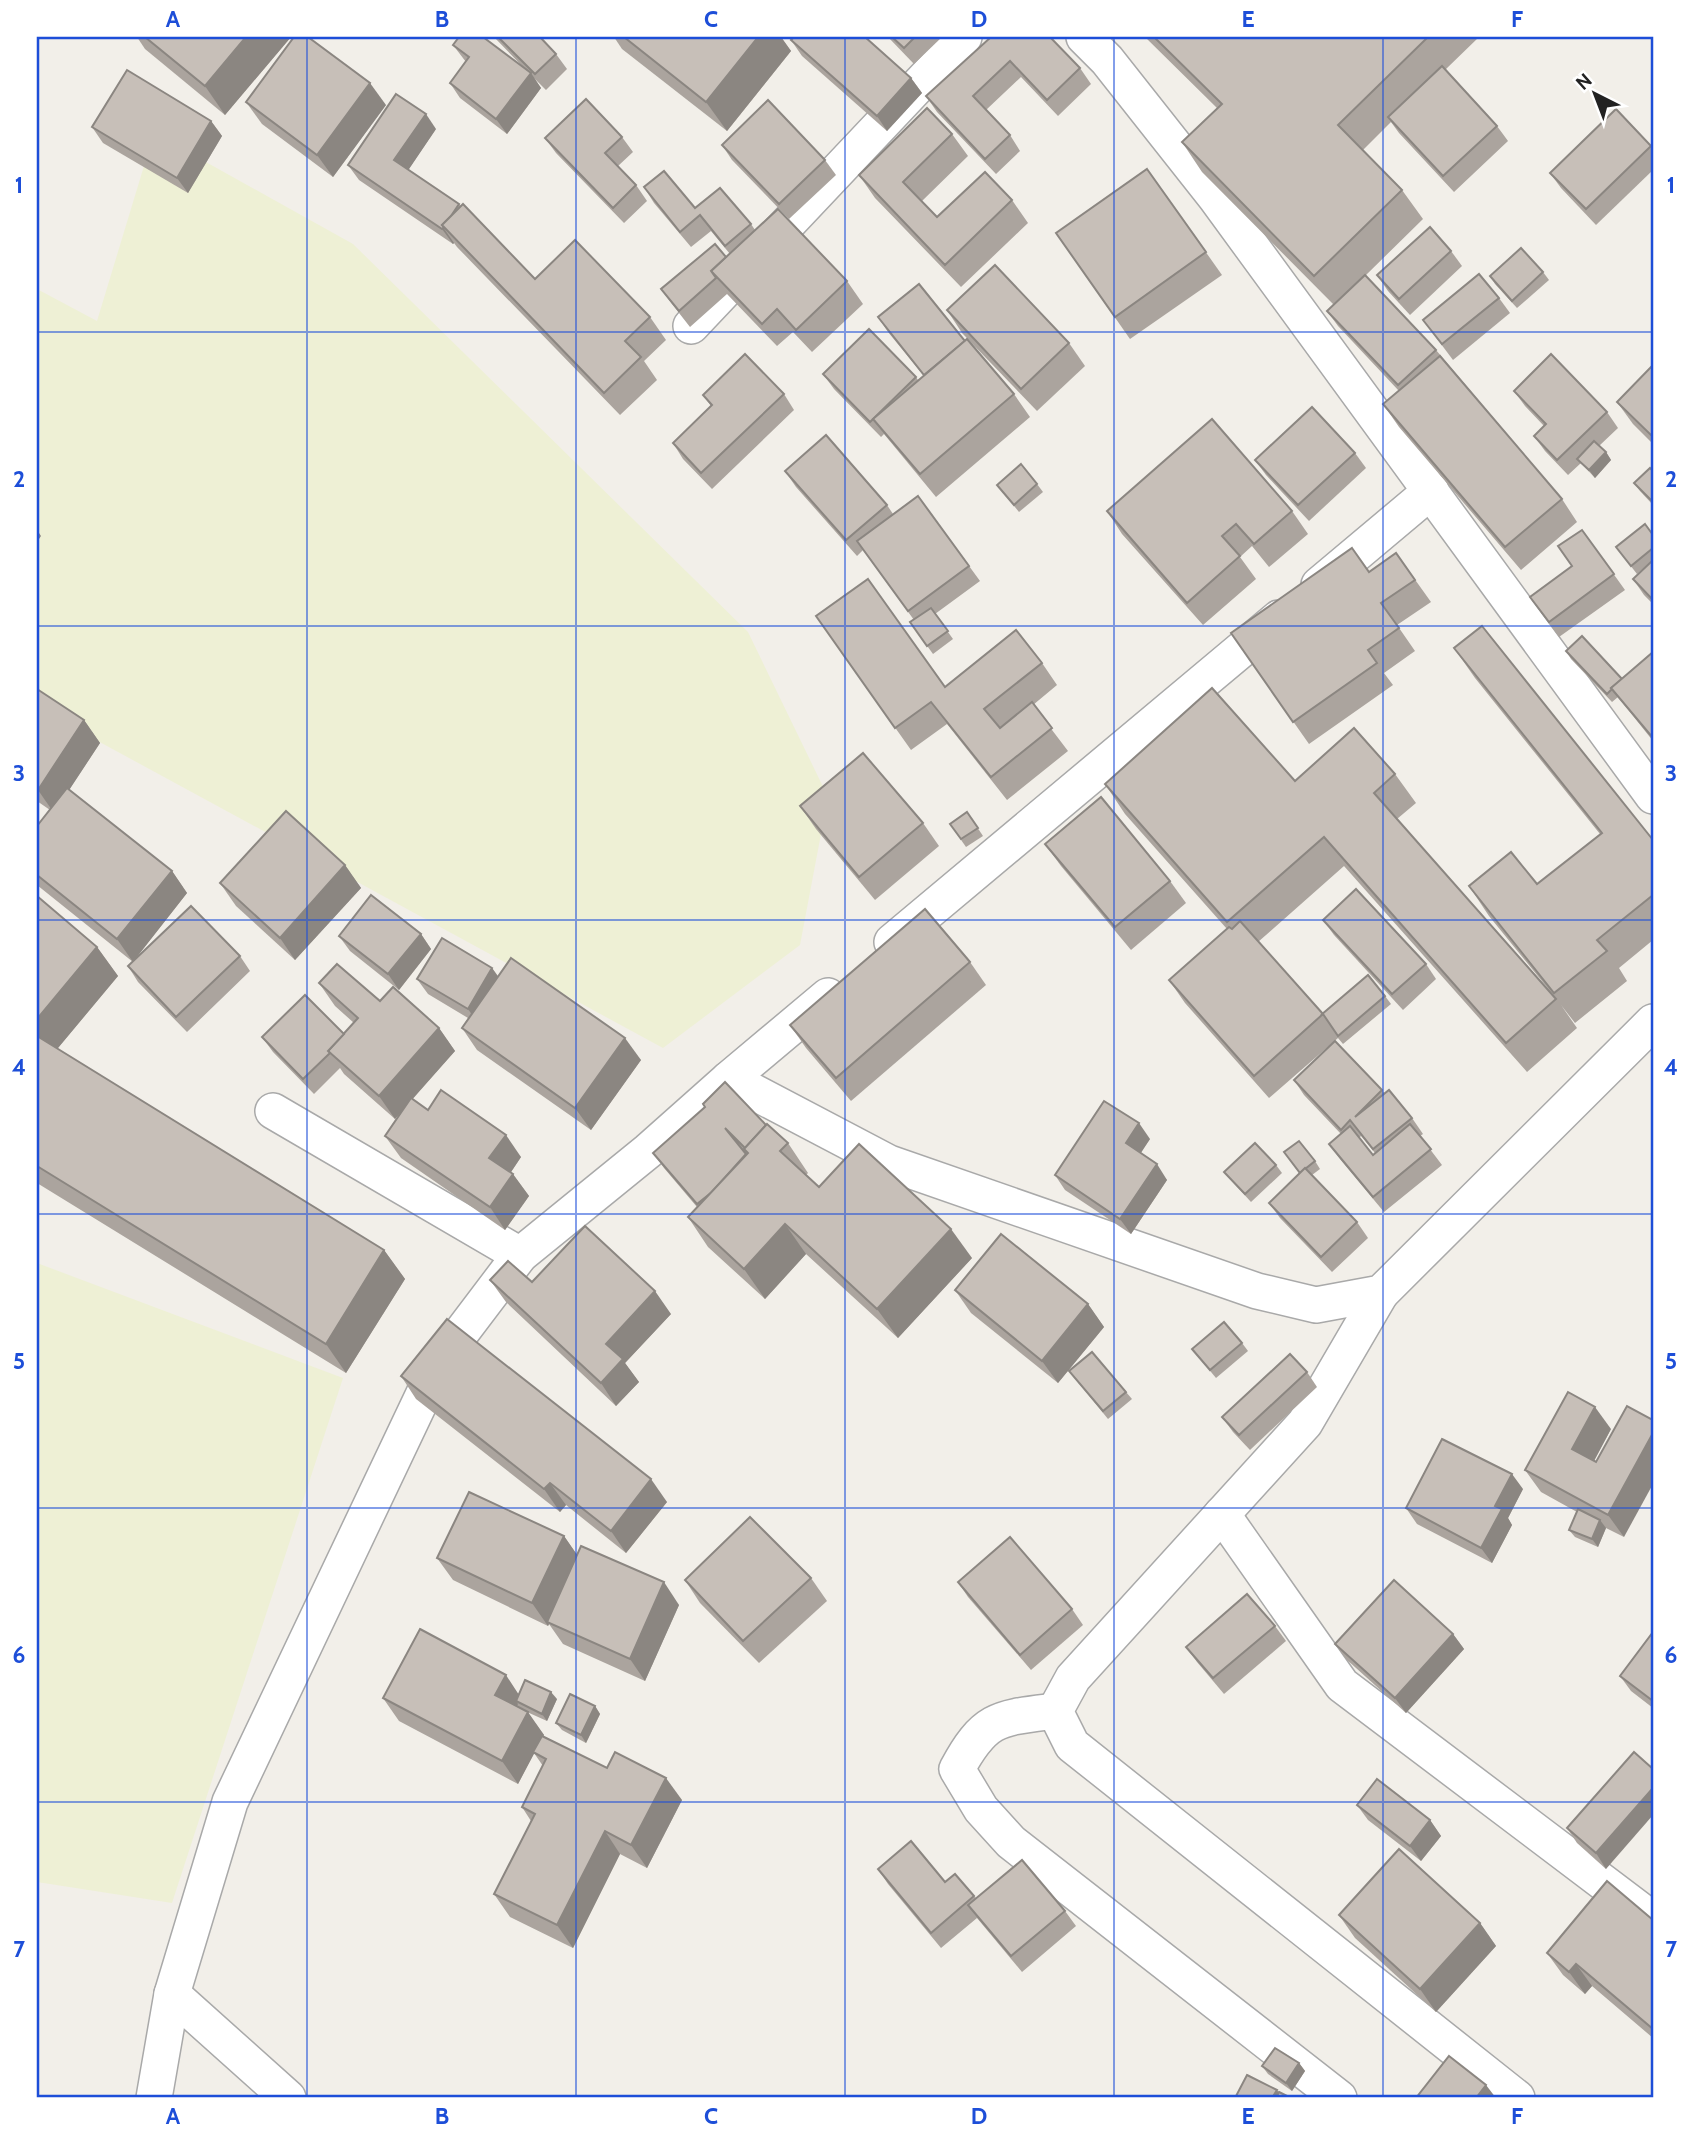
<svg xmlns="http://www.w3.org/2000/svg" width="1690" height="2135" font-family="Cabin,sans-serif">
<rect width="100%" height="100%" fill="#f2efe9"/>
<g fill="#eef0d5">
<path d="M154,133L353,244L748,632L828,797L800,945L663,1048L37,708V289L97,321Z"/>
<path d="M37,1263L343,1378L172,1903L37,1882Z"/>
</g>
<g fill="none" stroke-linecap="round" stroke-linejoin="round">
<defs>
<g id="minor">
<path d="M1084,37L1107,60L1216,198L1653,796"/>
<path d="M691,326L964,37"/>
<path d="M1319,585L1431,491"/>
<path d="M892,942L1279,618"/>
<path d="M729,1079L828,996"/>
<path d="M273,1111L520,1255"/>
<path d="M1381,1293L1305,1423L1073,1678L1055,1711L1072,1745L1517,2098"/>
<path d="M1222,1514L1342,1685L1653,1920"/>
<path d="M1055,1711C999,1718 985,1717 957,1769L981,1809L1011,1842L1339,2098"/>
<path d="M172,1994L288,2098"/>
<path d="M154,2098L172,1994L230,1802L439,1362L520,1255L648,1151L729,1079L889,1163L1257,1291L1316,1305L1381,1293L1653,1022"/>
</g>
</defs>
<use href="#minor" stroke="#a9a9a9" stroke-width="38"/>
<use href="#minor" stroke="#fff" stroke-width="35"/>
</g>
<g fill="#aba49e" fill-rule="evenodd">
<path d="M137,37H291L225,115L145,49Z"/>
<path d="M494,37H540L556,54L567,69L546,90L534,78L541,88L507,134L460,98L450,83L466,62L453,45L525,69Z"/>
<path d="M614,37H781L791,51L727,131L622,49Z"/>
<path d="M888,37H942L914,64Z"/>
<path d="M991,37L1080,68L1091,84L1058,116L1021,77L986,110L1010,135L1020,151L996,174L937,112L926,96Z"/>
<path d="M1145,37H1479L1445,70L1497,126L1508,141L1454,192L1399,133L1391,122L1363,150L1402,190L1423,219L1365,276L1436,350L1562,499L1577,522L1521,570L1399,427L1383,404L1399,391L1338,326L1327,311L1334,305L1202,172L1182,142L1217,108Z"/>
<path d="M791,40L911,78L922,93L887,131L802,56Z"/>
<path d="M246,102L386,105L333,177L262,124Z"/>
<path d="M211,121L222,136L188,193L103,143L92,127Z"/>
<path d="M436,129L408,170L459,204L535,279L650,317L666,340L644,361L657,380L620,415L457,247L454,243L453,244L359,180L348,165Z"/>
<path d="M952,134L968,156L922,201L937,217L1012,200L1028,223L961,287L875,198L859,175Z"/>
<path d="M622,137L633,152L618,166L636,185L647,201L624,223L556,153L545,138Z"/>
<path d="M722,145L825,160L836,175L789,219L732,160Z"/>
<path d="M1651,146L1653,148V170L1596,225L1561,188L1550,173Z"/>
<path d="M1147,169L1222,275L1130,339L1056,233Z"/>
<path d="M644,187L695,208L751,224L755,230L847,281L863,304L812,352L793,332L777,346L727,294L690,327L672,304L661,289L726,257L730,254L711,231L691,247L654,203Z"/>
<path d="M1451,251L1462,266L1410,315L1388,291L1377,275Z"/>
<path d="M1543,272L1549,280L1517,308L1495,284L1490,276Z"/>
<path d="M1499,298L1510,313L1453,360L1423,320Z"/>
<path d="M947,310L1069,343L1085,366L1037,411L962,333Z"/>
<path d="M878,317L965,341L1014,394L1030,417L936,497L884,434L881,437L834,389L823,374L916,377L918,380L924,376L888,332Z"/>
<path d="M1653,365V444L1633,424L1617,402Z"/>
<path d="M1514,391L1607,412L1618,428L1599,446L1606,452L1611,460L1595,478L1581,463L1568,475L1545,451L1534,436L1544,426L1525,406Z"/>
<path d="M784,394L794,410L712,489L683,459L673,443L711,406L703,395Z"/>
<path d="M1355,453L1366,468L1309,521L1266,475L1255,460Z"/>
<path d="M785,471L887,505L893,514L918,496L980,581L935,614L953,639L933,654L910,622L914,620L863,550L857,556L796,487Z"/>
<path d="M1653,471V505L1640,491L1634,483Z"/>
<path d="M1037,484L1043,492L1019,512L997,485Z"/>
<path d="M1107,511H1292L1308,534L1269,567L1252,546L1240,557L1256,579L1203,625L1122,534Z"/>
<path d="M1582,530L1625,590L1559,637L1530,597L1572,566Z"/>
<path d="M1653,535V604L1644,595L1633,579L1651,562L1637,574L1616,547Z"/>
<path d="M1396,553L1431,602L1397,625L1415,651L1384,673L1393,685L1309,744L1231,633L1369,572Z"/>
<path d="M816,616L945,687L1042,663L1057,685L1033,705L1068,751L1007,800L947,724L911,750Z"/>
<path d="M1454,648L1653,840V940L1619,968L1627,981L1575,1023L1561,1005L1577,1028L1527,1072L1344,866L1258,942L1322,1014L1385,996L1391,1004L1343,1044L1338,1038L1269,1098L1185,1003L1169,980L1227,929L1125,814L1105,784L1295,781L1395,774L1416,803L1397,819L1550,991L1489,916L1469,886L1537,884L1600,834L1475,678Z"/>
<path d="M1566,651L1622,679L1653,652V741L1618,697L1612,702L1571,659Z"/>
<path d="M37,689L84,720L100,743L69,790L172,871L187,893L135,959L240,956L250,971L187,1032L138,982L128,966L133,962L37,885V826L50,810L37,801Z"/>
<path d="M800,806L923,823L939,846L875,900L816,829Z"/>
<path d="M967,812L983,836L966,847L950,824Z"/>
<path d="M1045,844L1170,881L1186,903L1131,950L1061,866Z"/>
<path d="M345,865L361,888L295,960L236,906L220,883Z"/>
<path d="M37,896L97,947L118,976L57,1049L384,1250L405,1279L346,1373L37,1183Z"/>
<path d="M1323,920L1426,964L1436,979L1403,1010L1334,935Z"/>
<path d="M421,934L431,949L399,990L350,951L339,936Z"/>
<path d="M970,962L986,985L851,1101L806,1048L790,1025Z"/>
<path d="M492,968L498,976L641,1060L591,1130L477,1050L462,1028L468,1018L428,994L417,979Z"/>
<path d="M319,983L380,1001L439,1028L455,1051L412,1099L428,1110L521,1157L511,1172L529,1196L505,1230L401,1158L385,1136L404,1109L395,1119L344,1074L340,1068L314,1094L273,1052L262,1037L344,1034L354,1023L335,1006Z"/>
<path d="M1294,1080L1382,1090L1385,1094L1412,1118L1423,1134L1420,1136L1442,1165L1384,1212L1340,1159L1329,1144L1341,1134L1304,1095ZM1361,1136L1375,1153L1373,1155L1359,1138Z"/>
<path d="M766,1125L788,1143L808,1173L806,1175L819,1187L972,1258L898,1338L806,1254L765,1299L708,1247L688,1217L697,1207L664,1168L653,1153Z"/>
<path d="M1150,1139L1140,1153L1167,1180L1131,1234L1065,1190L1055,1175Z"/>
<path d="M1284,1152L1315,1161L1320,1169L1312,1175L1357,1222L1368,1238L1332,1272L1280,1218L1269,1203L1300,1173Z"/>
<path d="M1276,1165L1282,1173L1251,1202L1230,1179L1224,1172Z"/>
<path d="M490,1280L532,1282L671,1314L625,1363L639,1382L616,1406L506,1302Z"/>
<path d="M955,1290L1088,1304L1104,1327L1058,1383L971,1313Z"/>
<path d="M1242,1343L1248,1351L1216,1378L1192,1349Z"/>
<path d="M1069,1371L1126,1392L1132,1399L1108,1419Z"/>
<path d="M1307,1372L1317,1387L1250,1450L1233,1432L1222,1417Z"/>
<path d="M401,1376L667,1502L626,1553L566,1505L560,1512L416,1399Z"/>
<path d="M1611,1429L1594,1461L1624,1537L1606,1528L1598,1547L1575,1537L1569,1530L1577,1512L1541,1492L1525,1470Z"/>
<path d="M1523,1489L1508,1518L1512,1525L1492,1563L1417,1524L1406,1508Z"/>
<path d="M564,1536L577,1555L679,1605L645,1681L563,1644L549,1624L548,1626L453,1580L437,1558Z"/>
<path d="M811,1578L827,1601L759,1663L700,1603L685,1580Z"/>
<path d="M958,1582L1072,1609L1083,1625L1031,1670L968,1597Z"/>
<path d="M1275,1626L1286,1641L1224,1694L1197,1662L1186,1647Z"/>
<path d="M1653,1632V1708L1631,1691L1620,1676Z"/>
<path d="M1453,1634L1464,1649L1406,1713L1346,1659L1335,1644Z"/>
<path d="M383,1698L557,1699L547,1721L527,1712L544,1735L543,1736L607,1768L682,1800L647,1868L620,1854L573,1948L510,1917L494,1894L531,1821L522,1807L543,1766L534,1753L518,1784L399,1721Z"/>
<path d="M595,1706L600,1714L586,1743L562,1730L556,1723Z"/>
<path d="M1634,1752L1606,1869L1577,1843L1567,1828Z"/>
<path d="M1357,1805L1430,1820L1441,1836L1421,1861L1368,1820Z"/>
<path d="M878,1869L945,1882L955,1874L976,1898L1065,1911L1076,1926L1022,1972L977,1918L941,1948L888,1884Z"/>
<path d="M1339,1915L1480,1923L1496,1946L1436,2012L1355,1938Z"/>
<path d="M1653,1920V2038L1592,1986L1585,1994L1563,1975L1547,1953Z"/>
<path d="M1299,2063L1305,2071L1292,2091L1268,2074L1262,2066Z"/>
</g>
<g fill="#8b8681">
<path d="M246,37H291L225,115L205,86Z"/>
<path d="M758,37H781L791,51L727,131L706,102Z"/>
<path d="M531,73L541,88L507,134L496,119Z"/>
<path d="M911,78L922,93L887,131L877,116Z"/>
<path d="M370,83L386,105L333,177L317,155Z"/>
<path d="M426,114L436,129L405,175L394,160Z"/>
<path d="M211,121L222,136L188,193L177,178Z"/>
<path d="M443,227L454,243L453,244L442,229Z"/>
<path d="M1606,452L1611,460L1595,478L1589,470Z"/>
<path d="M37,530L41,536L37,542Z"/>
<path d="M84,720L100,743L54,813L38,790Z"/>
<path d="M345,865L361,888L295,960L280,938Z"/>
<path d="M172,871L187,893L133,962L117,939Z"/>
<path d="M421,934L431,949L399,990L388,974Z"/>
<path d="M97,947L118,976L48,1060L37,1044V1019Z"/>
<path d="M492,968L503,984L479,1025L468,1009Z"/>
<path d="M439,1028L455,1051L395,1119L379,1096Z"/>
<path d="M625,1038L641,1060L591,1130L575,1108Z"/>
<path d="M1139,1123L1150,1139L1137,1159L1126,1143Z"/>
<path d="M506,1135L521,1157L505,1181L489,1158Z"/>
<path d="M1157,1164L1167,1180L1131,1234L1120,1219Z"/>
<path d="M513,1174L529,1196L505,1230L490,1207Z"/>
<path d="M785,1224L806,1254L765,1299L744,1269Z"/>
<path d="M951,1229L972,1258L898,1338L877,1309Z"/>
<path d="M384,1250L405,1279L346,1373L326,1344Z"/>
<path d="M655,1291L671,1314L625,1363L639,1382L616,1406L601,1383L606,1344Z"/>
<path d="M1088,1304L1104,1327L1058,1383L1042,1361Z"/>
<path d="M1595,1407L1611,1429L1588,1472L1572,1449Z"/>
<path d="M1653,1433V1484L1624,1537L1608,1515Z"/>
<path d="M1512,1474L1523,1489L1508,1518L1512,1525L1492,1563L1481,1548L1495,1506Z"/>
<path d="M651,1479L667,1502L626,1553L611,1531Z"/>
<path d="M550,1483L566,1505L560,1512L544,1489Z"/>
<path d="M1600,1520L1606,1528L1598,1547L1592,1539Z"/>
<path d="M564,1536L580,1559L547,1622L549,1624L548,1626L532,1603Z"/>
<path d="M664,1582L679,1605L645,1681L630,1659Z"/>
<path d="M1453,1634L1464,1649L1406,1713L1395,1698Z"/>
<path d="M506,1675L521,1698L516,1701L518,1704L511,1718L495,1695Z"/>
<path d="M551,1692L557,1699L547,1721L542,1714Z"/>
<path d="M595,1706L600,1714L586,1743L581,1735Z"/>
<path d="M528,1712L544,1735L518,1784L502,1761Z"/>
<path d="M666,1778L682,1800L647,1868L631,1845Z"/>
<path d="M1653,1788V1815L1606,1869L1596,1853Z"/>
<path d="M1430,1820L1441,1836L1421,1861L1410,1846Z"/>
<path d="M605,1831L620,1854L573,1948L557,1925Z"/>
<path d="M1480,1923L1496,1946L1436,2012L1420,1989Z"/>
<path d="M1576,1964L1592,1986L1585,1994L1569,1972Z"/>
<path d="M1299,2063L1305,2071L1292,2091L1286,2083Z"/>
<path d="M1486,2085L1496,2098H1476Z"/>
<path d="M1277,2090L1282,2098H1272Z"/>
</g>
<g fill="#c7bfb8" stroke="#8b8681" stroke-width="2">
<path d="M145,37H246L205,86Z"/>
<path d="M294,37H308L370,83L317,155L246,102Z"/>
<path d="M459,37H483L531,73L496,119L450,83L469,57L453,45Z"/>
<path d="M498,37H540L556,54L535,74Z"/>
<path d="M624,37H758L706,102Z"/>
<path d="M794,37H865L911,78L877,116L791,40Z"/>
<path d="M892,37H915L904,48Z"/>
<path d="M991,37H1050L1080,68L1047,100L1010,61L973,96L1010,135L985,159L926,96Z"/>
<path d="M1154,37H1428L1338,125L1402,190L1314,276L1182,142L1222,104Z"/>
<path d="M1442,66L1497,126L1443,176L1388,117Z"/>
<path d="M127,70L211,121L177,178L92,127Z"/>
<path d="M396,94L426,114L394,160L459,204L451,216L442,225L444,227L442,229L348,165Z"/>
<path d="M586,99L622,137L605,153L636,185L613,208L545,138Z"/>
<path d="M768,100L825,160L779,204L722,145Z"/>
<path d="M927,108L952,134L903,182L937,217L985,172L1012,200L945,265L859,175Z"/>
<path d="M1616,109L1651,146L1586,209L1550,173Z"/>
<path d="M1147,169L1206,252L1115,317L1056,233Z"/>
<path d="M664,171L695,208L720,188L751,224L725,246L700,215L680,232L644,187Z"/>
<path d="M463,204L535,279L575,240L650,317L625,341L641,357L604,393L442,225Z"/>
<path d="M778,209L847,281L796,330L777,309L762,324L711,271Z"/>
<path d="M1430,227L1451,251L1399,299L1377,275Z"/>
<path d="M715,244L726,257L711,271L716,278L679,311L661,289Z"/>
<path d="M1521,248L1543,272L1512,301L1490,276Z"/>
<path d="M995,265L1069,343L1021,389L947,310Z"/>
<path d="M1479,274L1499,298L1442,344L1423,320Z"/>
<path d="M1365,275L1436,350L1398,385L1327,311Z"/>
<path d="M919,284L965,341L924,375L878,317Z"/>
<path d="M869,329L916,377L870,422L823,374Z"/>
<path d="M967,339L1014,394L920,474L873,419Z"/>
<path d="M745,354L784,394L701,473L673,443L712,405L703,395Z"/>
<path d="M1551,354L1607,412L1557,460L1534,436L1546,424L1514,391Z"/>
<path d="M1440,356L1562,499L1505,547L1383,404Z"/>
<path d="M1653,365V437L1617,402Z"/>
<path d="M1312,407L1355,453L1298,505L1255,460Z"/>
<path d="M1212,419L1292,511L1254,544L1236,524L1222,536L1240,556L1187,603L1107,511Z"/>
<path d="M826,435L887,505L846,540L785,471Z"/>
<path d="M1594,441L1606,452L1589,470L1577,459Z"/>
<path d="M1021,464L1037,484L1014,505L997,485Z"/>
<path d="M1650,468L1653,471V502L1634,483Z"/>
<path d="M918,496L969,566L908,611L857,541Z"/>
<path d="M1645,524L1653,535V548L1631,566L1616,547Z"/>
<path d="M1582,530L1614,574L1549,622L1530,597L1572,566L1558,546Z"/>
<path d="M1352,548L1369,572L1396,553L1415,580L1381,603L1399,628L1368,650L1377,663L1293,722L1231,633Z"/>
<path d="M1653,560V600L1633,579Z"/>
<path d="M868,579L945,687L1016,630L1042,663L984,709L1000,728L1032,702L1052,728L991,777L931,702L895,728L816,616Z"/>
<path d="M931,608L948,631L927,646L910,622Z"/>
<path d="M1482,626L1653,840V895L1597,940L1607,951L1554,993L1469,886L1511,852L1537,884L1602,833L1454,648Z"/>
<path d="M1582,636L1622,679L1611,688L1612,689L1607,694L1566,651Z"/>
<path d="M1653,652V738L1611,688Z"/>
<path d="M1212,688L1295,781L1354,728L1395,774L1374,793L1556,999L1506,1043L1324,837L1227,922L1105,784Z"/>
<path d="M37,689L84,720L38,790L37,789Z"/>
<path d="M863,753L923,823L859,877L800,806Z"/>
<path d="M67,788L172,871L117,939L37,875V826Z"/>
<path d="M1101,797L1170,881L1115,927L1045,844Z"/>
<path d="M286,811L345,865L280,938L220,883Z"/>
<path d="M967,812L978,828L961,839L950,824Z"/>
<path d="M1356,889L1426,964L1392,994L1323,920Z"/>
<path d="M371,895L421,934L388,974L339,936Z"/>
<path d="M37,896L97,947L37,1019Z"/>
<path d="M191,906L240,956L176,1017L128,966Z"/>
<path d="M925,909L970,962L836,1078L790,1025Z"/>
<path d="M1240,921L1323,1014L1254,1076L1169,980L1229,927L1232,929Z"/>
<path d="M442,938L492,968L468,1009L417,979Z"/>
<path d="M511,958L625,1038L575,1108L462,1028Z"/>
<path d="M337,964L380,1001L393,987L439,1028L379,1096L328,1051L358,1018L319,983Z"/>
<path d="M1368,975L1385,996L1338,1036L1323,1014L1321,1015Z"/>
<path d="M305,995L344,1034L328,1051L330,1053L303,1079L262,1037Z"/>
<path d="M37,1036L384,1250L326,1344L37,1166Z"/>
<path d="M1335,1041L1382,1090L1355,1117L1389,1090L1412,1118L1373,1149L1350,1120L1341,1130L1294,1080Z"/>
<path d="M725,1082L766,1125L745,1148L725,1128L746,1154L712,1192L697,1204L653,1153L705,1107L703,1104Z"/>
<path d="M441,1090L506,1135L489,1158L513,1174L490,1207L385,1136L411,1098L428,1110Z"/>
<path d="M1104,1101L1139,1123L1126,1143L1157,1164L1120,1219L1055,1175Z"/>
<path d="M767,1124L788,1143L780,1151L819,1187L859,1144L951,1229L877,1309L785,1224L744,1269L688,1217L748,1153L744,1149Z"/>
<path d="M1410,1124L1431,1149L1373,1197L1329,1144L1350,1126L1373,1155Z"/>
<path d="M1299,1141L1315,1161L1300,1173L1284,1152Z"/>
<path d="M1255,1143L1276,1165L1245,1194L1224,1172Z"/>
<path d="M1305,1168L1357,1222L1321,1257L1269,1203Z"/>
<path d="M585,1226L655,1291L606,1344L623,1359L601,1383L490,1280L508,1261L532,1282Z"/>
<path d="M1001,1234L1088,1304L1042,1361L955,1290Z"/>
<path d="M447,1319L651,1479L611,1531L550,1483L544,1489L401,1376Z"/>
<path d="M1224,1322L1242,1343L1210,1370L1192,1349Z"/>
<path d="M1092,1352L1126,1392L1103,1411L1069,1371Z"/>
<path d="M1290,1354L1307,1372L1239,1435L1222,1417Z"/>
<path d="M1568,1392L1595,1407L1572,1449L1596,1462L1627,1406L1653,1420V1433L1608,1515L1525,1470Z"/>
<path d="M1442,1439L1512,1474L1495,1506L1502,1509L1481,1548L1406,1508Z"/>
<path d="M469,1492L564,1536L532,1603L437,1558Z"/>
<path d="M1578,1509L1600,1520L1592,1539L1569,1530Z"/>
<path d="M750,1517L811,1578L743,1641L685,1580Z"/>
<path d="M1010,1537L1072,1609L1020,1655L958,1582Z"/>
<path d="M581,1546L664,1582L630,1659L547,1622Z"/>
<path d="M1394,1580L1453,1634L1395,1698L1335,1644Z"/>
<path d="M1247,1594L1275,1626L1213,1678L1186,1647Z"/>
<path d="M420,1629L506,1675L495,1695L528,1712L502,1761L383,1698Z"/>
<path d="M1653,1632V1701L1620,1676Z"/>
<path d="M525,1680L551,1692L542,1714L516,1701Z"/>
<path d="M570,1694L595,1706L581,1735L556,1723Z"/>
<path d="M542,1736L607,1768L615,1752L666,1778L631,1845L605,1831L557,1925L494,1894L535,1814L522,1807L546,1759L533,1752Z"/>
<path d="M1634,1752L1653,1769V1788L1596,1853L1567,1828Z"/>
<path d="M1377,1779L1430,1820L1410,1846L1357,1805Z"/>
<path d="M911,1841L945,1882L955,1874L974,1896L931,1933L878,1869Z"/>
<path d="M1399,1849L1480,1923L1420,1989L1339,1915Z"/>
<path d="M1022,1860L1065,1911L1011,1956L968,1905Z"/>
<path d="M1607,1881L1653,1920V2029L1576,1964L1569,1972L1547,1953Z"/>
<path d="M1275,2048L1299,2063L1286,2083L1262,2066Z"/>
<path d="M1449,2056L1486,2085L1476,2098H1416Z"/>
<path d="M1247,2075L1277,2090L1272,2098H1235Z"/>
<path d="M1279,2092L1291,2098H1276Z"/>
</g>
<path fill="none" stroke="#1d4ed8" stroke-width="2" stroke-opacity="0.55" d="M307,37V2098M576,37V2098M845,37V2098M1114,37V2098M1383,37V2098M37,332H1653M37,626H1653M37,920H1653M37,1214H1653M37,1508H1653M37,1802H1653"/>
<rect width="1690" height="2135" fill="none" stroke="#ffffff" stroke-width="77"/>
<g transform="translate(1595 94) rotate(318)" stroke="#ffffff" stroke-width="5" paint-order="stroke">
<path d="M0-5L12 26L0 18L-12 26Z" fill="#222222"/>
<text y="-10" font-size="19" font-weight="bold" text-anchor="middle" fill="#222222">N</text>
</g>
<rect x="38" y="38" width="1614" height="2058" fill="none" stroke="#1d4ed8" stroke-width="2.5"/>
<g font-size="23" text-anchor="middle" font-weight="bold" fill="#1d4ed8">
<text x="173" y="27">A</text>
<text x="442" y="27">B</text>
<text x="711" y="27">C</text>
<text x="979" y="27">D</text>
<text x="1248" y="27">E</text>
<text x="1517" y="27">F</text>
<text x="19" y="193">1</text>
<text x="1671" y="193">1</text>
<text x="19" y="487">2</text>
<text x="1671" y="487">2</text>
<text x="19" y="781">3</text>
<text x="1671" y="781">3</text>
<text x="19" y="1075">4</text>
<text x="1671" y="1075">4</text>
<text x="19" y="1369">5</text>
<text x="1671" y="1369">5</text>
<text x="19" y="1663">6</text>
<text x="1671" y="1663">6</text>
<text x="19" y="1957">7</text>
<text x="1671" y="1957">7</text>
<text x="173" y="2124">A</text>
<text x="442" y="2124">B</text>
<text x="711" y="2124">C</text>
<text x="979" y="2124">D</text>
<text x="1248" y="2124">E</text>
<text x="1517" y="2124">F</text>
</g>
</svg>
